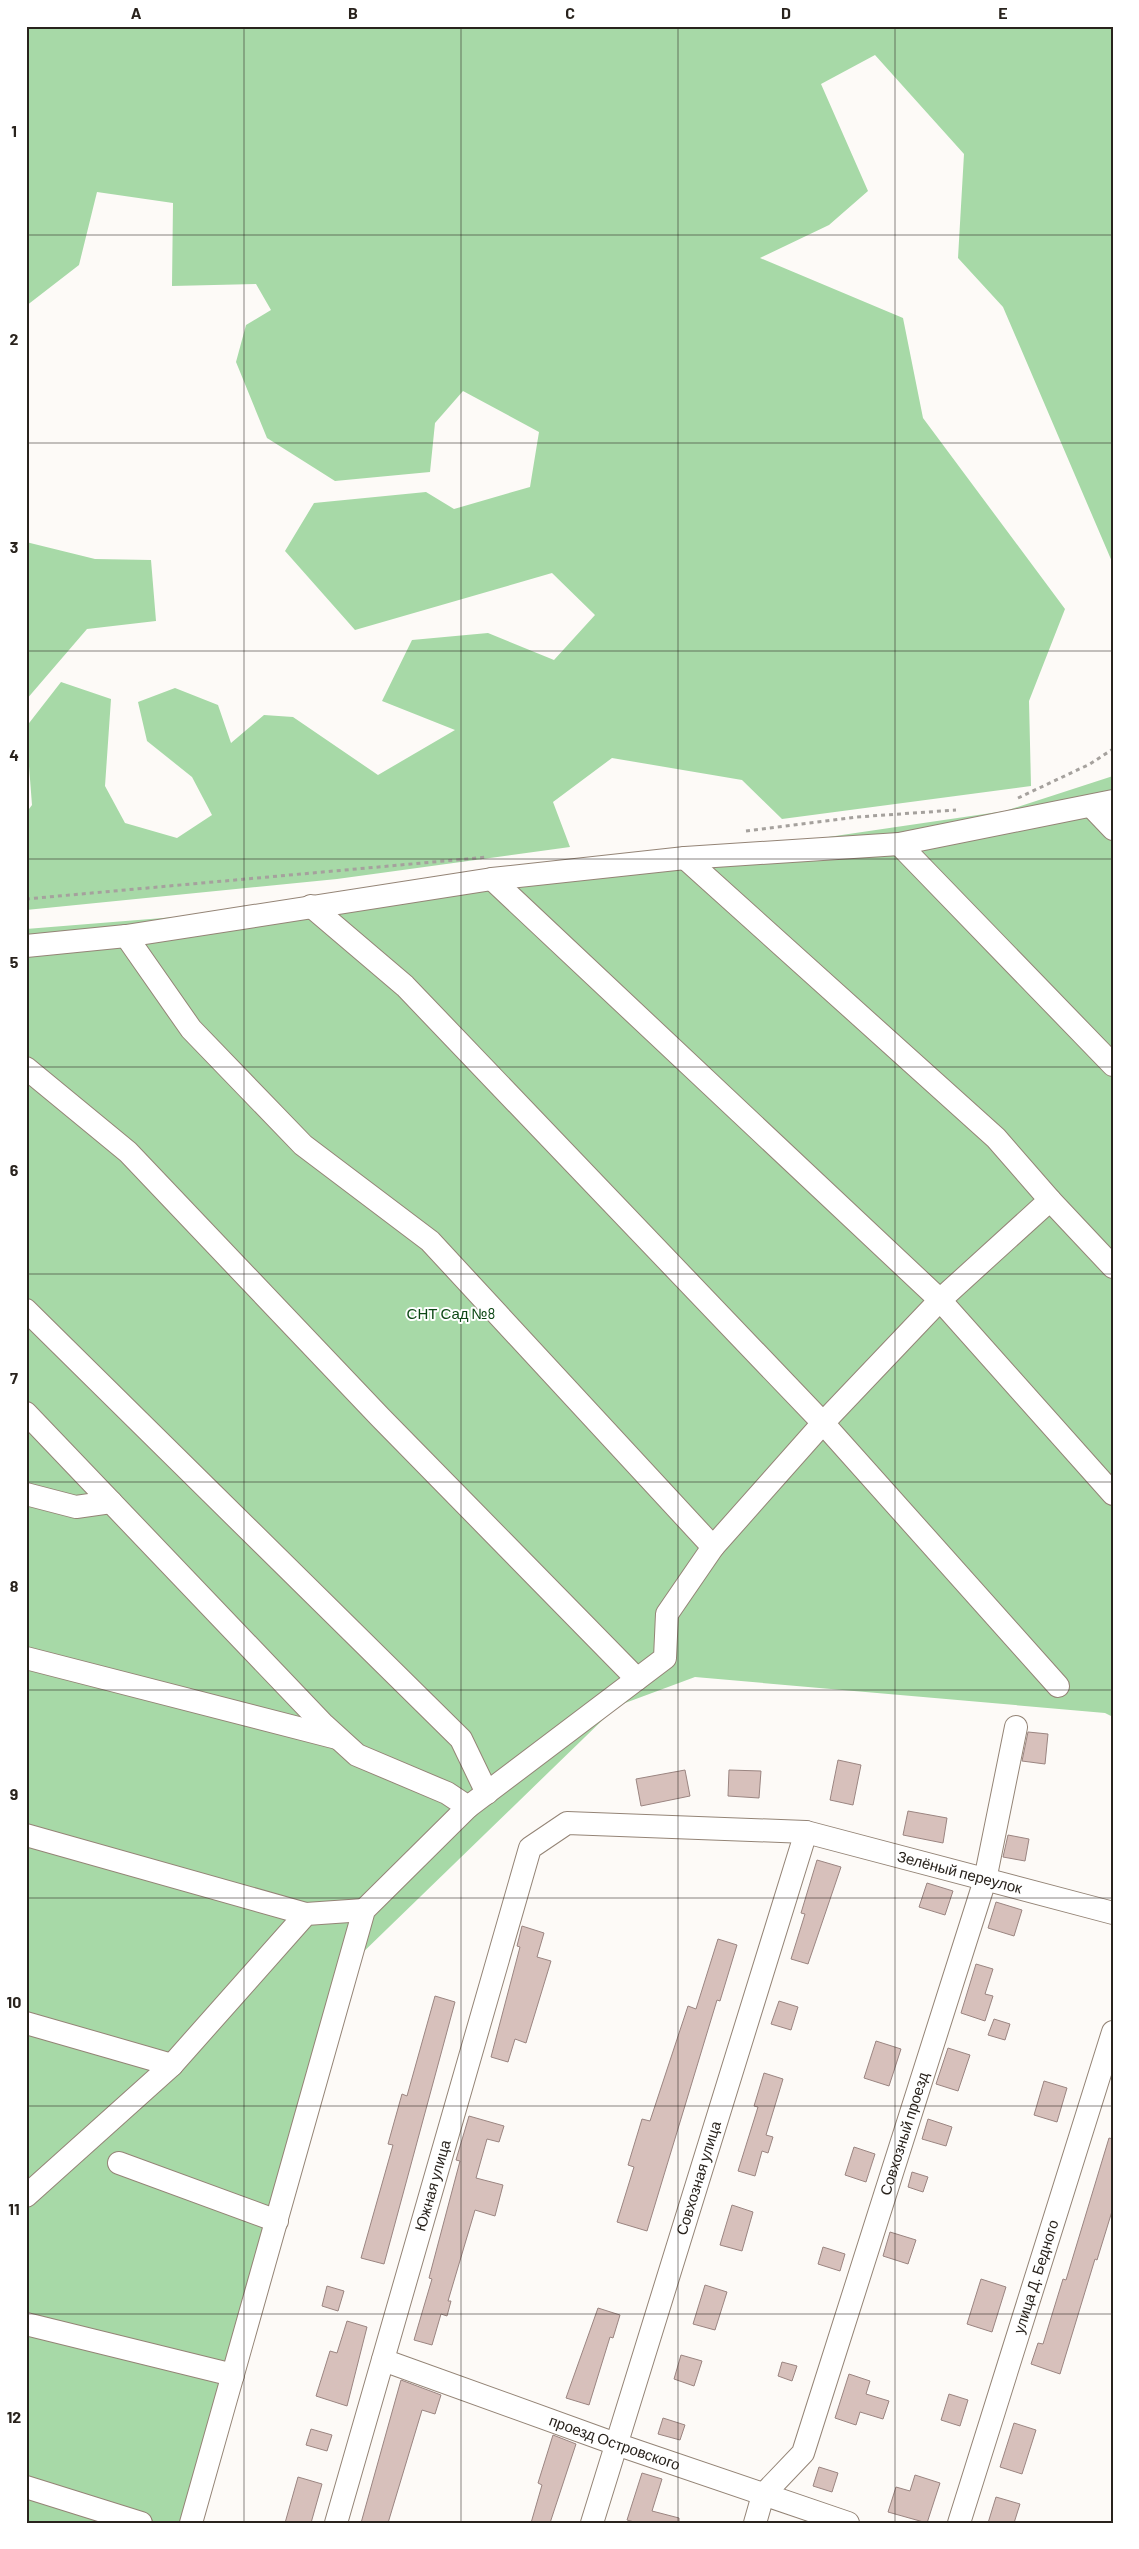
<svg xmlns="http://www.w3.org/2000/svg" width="1139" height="2549" font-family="Barlow,sans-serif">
<rect width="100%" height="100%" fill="#fdfaf7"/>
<g fill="#a7d9a7">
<path d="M26,26H1113V564L1003,307L958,258L964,154L875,55L821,84L868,191L829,225L760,258L903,318L923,418L1065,609L1029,701L1031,786L782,819L742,780L612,758L553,802L570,847L337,879L26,910V813L32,805L26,727L61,682L111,699L105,786L125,823L177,838L212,815L192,777L147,741L138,702L175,688L218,705L231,743L264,715L293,717L378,775L455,730L382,701L412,640L488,633L554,660L595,615L552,573L355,630L285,551L314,503L426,492L454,509L530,487L539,432L463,391L435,423L430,472L335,481L267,438L236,362L246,325L271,310L256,284L172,286L173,203L97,192L79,265L26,306Z"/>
<path d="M26,542L95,559L151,560L156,621L87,629L26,700Z"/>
<path d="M1113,776V1717L1105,1713L695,1677L617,1706L355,1960L193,2523H26V929L311,906L685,858L1005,811Z"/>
</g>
<g fill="#d7c0bb" stroke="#9b8581">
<path d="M1028,1732L1048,1734L1045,1764L1022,1761Z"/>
<path d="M838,1760L861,1765L853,1805L830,1800Z"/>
<path d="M685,1770L690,1796L641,1806L636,1779Z"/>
<path d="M729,1770L761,1771L759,1798L728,1796Z"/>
<path d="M908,1811L947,1818L943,1843L903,1835Z"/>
<path d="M1008,1835L1029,1839L1025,1861L1003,1857Z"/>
<path d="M817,1860L841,1867L808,1964L791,1959L805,1914L801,1913Z"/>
<path d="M927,1883L953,1891L945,1915L919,1907Z"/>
<path d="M996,1902L1022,1910L1014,1936L988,1928Z"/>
<path d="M522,1926L544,1933L537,1957L551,1961L526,2043L515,2039L508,2062L491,2057L520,1947L517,1946Z"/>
<path d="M718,1939L737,1945L720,2001L717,2000L647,2231L617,2222L634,2167L628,2165L642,2119L650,2121L688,2006L696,2009Z"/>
<path d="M976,1964L993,1969L985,1994L993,1996L985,2021L961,2013Z"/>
<path d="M435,1996L455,2002L384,2264L361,2258L393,2145L388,2144L402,2094L407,2096Z"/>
<path d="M779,2001L798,2007L791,2030L771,2024Z"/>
<path d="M994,2019L1010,2024L1005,2040L988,2035Z"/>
<path d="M876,2041L901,2049L889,2086L864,2078Z"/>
<path d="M948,2048L970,2055L958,2091L936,2084Z"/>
<path d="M764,2073L783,2079L766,2135L773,2137L768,2153L762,2151L755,2176L738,2171L758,2107L754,2106Z"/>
<path d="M1044,2081L1067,2088L1057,2122L1034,2115Z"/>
<path d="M469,2116L504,2126L499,2142L487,2139L476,2178L503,2185L495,2216L475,2210L448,2301H451L447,2316L441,2314L432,2345L414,2340L432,2279L429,2278L460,2161L456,2160Z"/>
<path d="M928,2119L952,2127L946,2146L922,2139Z"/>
<path d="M1109,2138L1113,2139V2208L1097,2260L1095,2259L1060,2374L1031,2364L1038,2343L1043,2344L1063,2279L1066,2280Z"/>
<path d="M854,2147L875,2154L866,2182L845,2175Z"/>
<path d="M912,2172L928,2177L923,2192L908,2187Z"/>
<path d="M732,2205L753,2212L742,2251L720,2245Z"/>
<path d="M890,2232L916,2240L908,2264L883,2256Z"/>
<path d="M823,2247L845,2254L840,2271L818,2264Z"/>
<path d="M981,2279L1006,2287L992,2332L967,2324Z"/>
<path d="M705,2285L727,2292L715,2330L693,2324Z"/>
<path d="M327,2286L344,2291L338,2311L322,2306Z"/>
<path d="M598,2308L620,2315L613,2338L610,2337L589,2405L566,2398Z"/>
<path d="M347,2321L367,2327L347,2406L316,2396L330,2351L337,2353Z"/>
<path d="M681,2355L702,2361L694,2386L674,2379Z"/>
<path d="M782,2362L797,2366L792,2381L778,2376Z"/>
<path d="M849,2374L870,2381L866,2394L889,2401L883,2419L860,2412L856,2425L835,2418Z"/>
<path d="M401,2380L441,2395L435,2414L422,2410L388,2523H361Z"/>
<path d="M949,2394L968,2400L960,2426L941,2420Z"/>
<path d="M663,2418L685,2425L680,2440L658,2434Z"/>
<path d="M1014,2423L1036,2430L1022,2474L1000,2467Z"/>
<path d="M311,2429L332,2435L327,2451L306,2445Z"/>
<path d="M553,2435L576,2444L550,2523H531L542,2485L538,2483Z"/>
<path d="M819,2467L838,2473L832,2492L813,2486Z"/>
<path d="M642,2473L662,2479L652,2511L679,2518V2523H638L627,2520Z"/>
<path d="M915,2475L940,2483L927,2523L888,2512L896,2487L910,2491Z"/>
<path d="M298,2477L322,2484L311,2523H285Z"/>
<path d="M996,2497L1020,2504L1014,2523H988Z"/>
</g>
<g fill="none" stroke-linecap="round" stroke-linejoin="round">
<defs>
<g id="minor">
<path d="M1092,807L1113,829"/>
<path d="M899,844L1113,1065"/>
<path d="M492,879L940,1300L1113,1494"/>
<path d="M311,906L405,986L823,1423L1058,1686"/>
<path d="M126,936L191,1029L303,1145L430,1241L713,1547"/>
<path d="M26,946L126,936L492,879L685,858L899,844L1113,801"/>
<path d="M26,1068L128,1152L380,1417L637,1679"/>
<path d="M1050,1200L1113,1267"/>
<path d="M26,1310L461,1739L487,1793"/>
<path d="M26,1413L324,1725L357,1755L447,1793L468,1807L665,1658L667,1614L713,1547L823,1423L940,1300L1050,1200L996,1138L685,858"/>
<path d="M26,1494L76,1507L111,1502"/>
<path d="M26,1658L337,1738"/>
<path d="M26,1835L306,1914"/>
<path d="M26,2023L172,2065"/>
<path d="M119,2163L277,2221"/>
<path d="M26,2196L172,2065L306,1914L364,1910"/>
<path d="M26,2324L233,2375"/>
<path id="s1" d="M383,2360L616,2444L848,2523"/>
<path d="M26,2487L141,2523"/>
<path d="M191,2523L364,1910L468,1807"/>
<path id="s2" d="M336,2523L530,1848L567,1823L806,1832L1113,1913"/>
<path id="s3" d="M592,2523L806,1832"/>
<path id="s4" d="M755,2523L763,2495L803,2453L985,1880L1016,1727"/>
<path id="s5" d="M959,2523L1113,2032"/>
</g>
</defs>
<use href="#minor" stroke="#948476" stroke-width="24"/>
<g stroke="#a5a19d" stroke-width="3" stroke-dasharray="4 4" stroke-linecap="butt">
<path d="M1018,798L1090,764L1113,749"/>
<path d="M746,831L857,817L956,810"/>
<path d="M26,899L488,857"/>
</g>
<use href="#minor" stroke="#fff" stroke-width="22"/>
</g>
<path fill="none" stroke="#29231d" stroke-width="1" stroke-opacity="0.55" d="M244,26V2523M461,26V2523M678,26V2523M895,26V2523M26,235H1113M26,443H1113M26,651H1113M26,859H1113M26,1067H1113M26,1274H1113M26,1482H1113M26,1690H1113M26,1898H1113M26,2106H1113M26,2314H1113"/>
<g text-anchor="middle" stroke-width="4" stroke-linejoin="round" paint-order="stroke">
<g font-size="15" fill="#0c4714" stroke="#fff">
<text x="451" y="1319">СНТ Сад №8</text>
</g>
<g font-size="15" fill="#29231d" stroke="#fff">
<text dy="5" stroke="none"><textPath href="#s2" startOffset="1145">Зелёный переулок</textPath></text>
<text dy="5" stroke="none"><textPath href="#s4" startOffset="422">Совхозный проезд</textPath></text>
<text dy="5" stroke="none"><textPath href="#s3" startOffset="361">Совхозная улица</textPath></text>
<text dy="5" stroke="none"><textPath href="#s2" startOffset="351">Южная улица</textPath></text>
<text dy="5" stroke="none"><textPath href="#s5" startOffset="258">улица Д. Бедного</textPath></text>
<text dy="5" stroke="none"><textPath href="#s1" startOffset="246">проезд Островского</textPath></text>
</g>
</g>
<rect width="1139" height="2549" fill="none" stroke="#ffffff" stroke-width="55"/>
<rect x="28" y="28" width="1084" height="2494" fill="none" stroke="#29231d" stroke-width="2"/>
<g font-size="16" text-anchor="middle" font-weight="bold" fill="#29231d">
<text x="136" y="19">A</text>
<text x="353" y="19">B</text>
<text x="570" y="19">C</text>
<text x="786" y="19">D</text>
<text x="1003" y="19">E</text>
<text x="14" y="137">1</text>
<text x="14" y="345">2</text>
<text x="14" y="553">3</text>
<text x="14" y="761">4</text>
<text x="14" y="968">5</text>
<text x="14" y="1176">6</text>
<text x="14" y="1384">7</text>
<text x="14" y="1592">8</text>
<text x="14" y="1800">9</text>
<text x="14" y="2008">10</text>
<text x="14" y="2215">11</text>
<text x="14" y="2423">12</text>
</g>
</svg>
